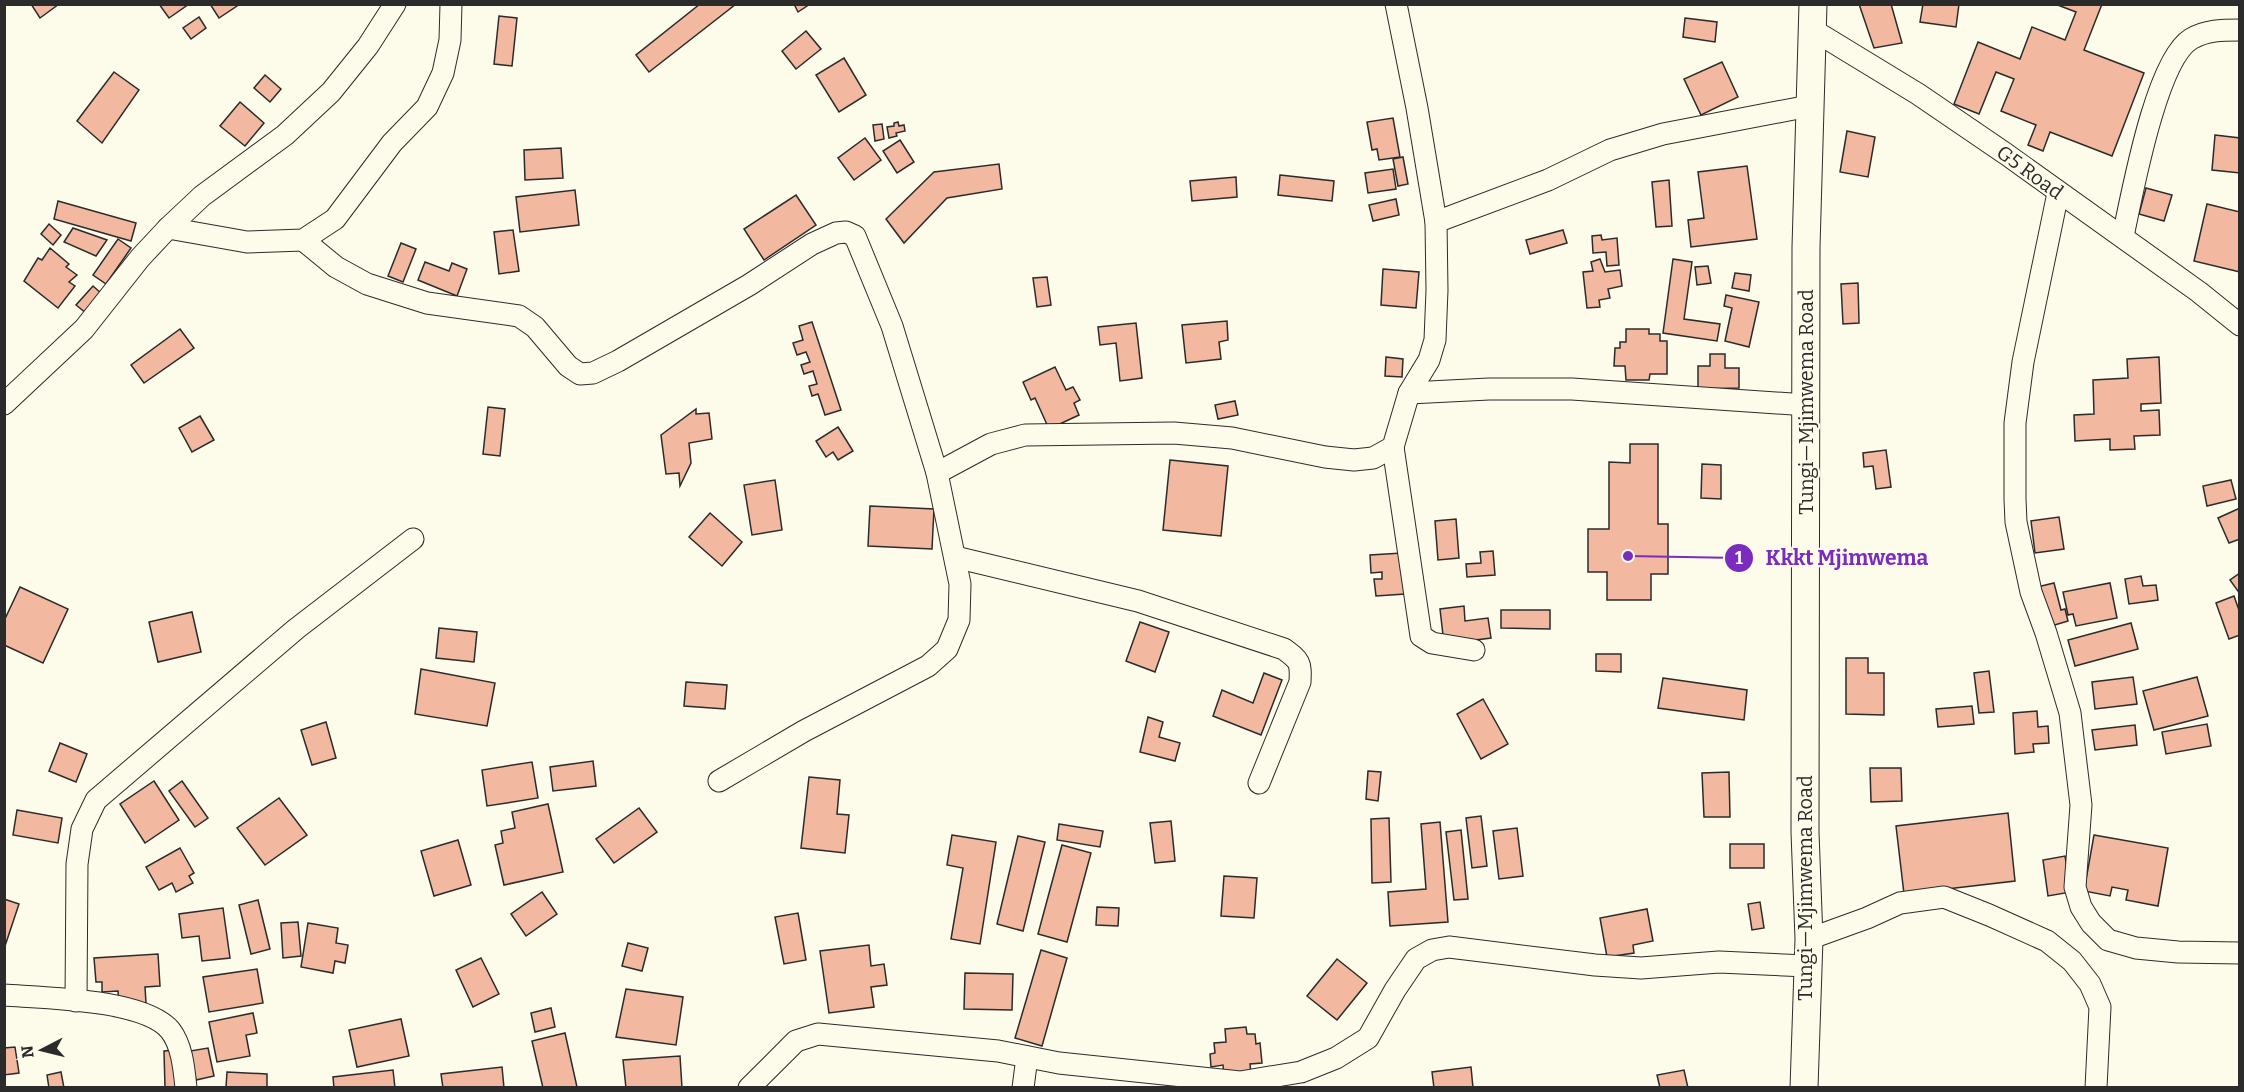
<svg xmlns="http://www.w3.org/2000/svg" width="2244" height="1092" font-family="Bitter,serif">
<rect width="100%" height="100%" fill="#fdfbea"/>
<g fill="#f2b8a0" stroke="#2b2b2b" stroke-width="1.5">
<path d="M31,4H59L40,18Z"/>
<path d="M159,4H189L169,18Z"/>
<path d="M210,4H240L219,18Z"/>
<path d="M700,4H736L649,72L636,55Z"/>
<path d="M794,4H810L798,12Z"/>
<path d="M1859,4H1891L1902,43L1874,48Z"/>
<path d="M1923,4H1959L1956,27L1920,22Z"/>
<path d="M2055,4H2102L2084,50L2144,73L2112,156L2050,132L2043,151L2028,145L2036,125L2001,111L2014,79L1996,72L1979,114L1954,104L1978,42L2020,59L2032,27L2065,40L2076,12Z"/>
<path d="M499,16L517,18L512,66L494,64Z"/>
<path d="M199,17L206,28L191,39L183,28Z"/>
<path d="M1685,18L1717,22L1715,42L1683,37Z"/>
<path d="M806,31L821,49L796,69L782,51Z"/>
<path d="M844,58L866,95L839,112L816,75Z"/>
<path d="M1722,62L1738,97L1701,115L1684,79Z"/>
<path d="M114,72L139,90L102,143L77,121Z"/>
<path d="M265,75L281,89L270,102L254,88Z"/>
<path d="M240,102L264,123L245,146L220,126Z"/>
<path d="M1393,118L1400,157L1379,160L1377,149L1372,150L1367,122Z"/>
<path d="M898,122L899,126L904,125L905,131L896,133L897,136L889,138L887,127L894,126V123Z"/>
<path d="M882,124L884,139L875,141L873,125Z"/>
<path d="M1847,131L1875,137L1868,177L1840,172Z"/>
<path d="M2215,135L2240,138V173L2212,170Z"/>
<path d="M865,138L881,160L854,180L838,158Z"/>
<path d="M900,140L914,162L897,173L883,151Z"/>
<path d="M561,148L563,178L525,180L524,150Z"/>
<path d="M1403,157L1408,184L1398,186L1393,159Z"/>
<path d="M999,164L1002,189L947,198L904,243L886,219L934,172Z"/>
<path d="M1747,166L1757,239L1691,247L1688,220L1704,218L1698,172Z"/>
<path d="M1393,169L1396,189L1368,193L1365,173Z"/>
<path d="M1280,175L1334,181L1332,201L1278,195Z"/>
<path d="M1236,177L1237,197L1192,201L1190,181Z"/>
<path d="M1669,180L1672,226L1656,227L1652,182Z"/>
<path d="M2146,188L2172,195L2164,221L2139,214Z"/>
<path d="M575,190L579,225L520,232L516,197Z"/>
<path d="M796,195L816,225L764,260L744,229Z"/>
<path d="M1396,199L1399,215L1373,221L1369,205Z"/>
<path d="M58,201L136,223L131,241L54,219Z"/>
<path d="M2207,204L2240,212V272L2194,261Z"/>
<path d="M49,224L61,235L53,245L41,234Z"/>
<path d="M73,228L107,240L96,256L64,242Z"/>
<path d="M513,230L519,271L499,274L494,232Z"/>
<path d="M1563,230L1567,243L1530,254L1526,240Z"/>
<path d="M1601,235L1602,240L1617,238L1619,265L1607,266L1606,252L1593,253L1592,236Z"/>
<path d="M118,239L131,248L106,284L93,275Z"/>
<path d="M401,243L416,249L403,282L388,276Z"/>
<path d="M50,248L69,264L66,267L77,275L69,282L75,286L58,308L24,281L38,258L42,260Z"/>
<path d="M1600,259L1605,272L1620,270L1622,286L1608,289L1610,298L1599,300L1600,307L1587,308L1583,272L1593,271L1591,262Z"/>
<path d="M1673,259L1692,262L1684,319L1720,324L1717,341L1663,333Z"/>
<path d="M425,262L449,271L452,263L467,269L457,296L418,280Z"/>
<path d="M1708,266L1711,283L1697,285L1695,267Z"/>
<path d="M1383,269L1419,272L1416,308L1381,305Z"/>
<path d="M1735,273L1751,275L1749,291L1732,288Z"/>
<path d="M1047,277L1051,305L1037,307L1033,278Z"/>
<path d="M1858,283L1859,323L1843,324L1841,284Z"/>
<path d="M93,286L102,294L86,313L76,305Z"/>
<path d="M1726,295L1759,302L1749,347L1725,341L1732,308L1724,306Z"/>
<path d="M1227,321L1228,340L1219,342L1221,359L1186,363L1182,325Z"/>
<path d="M812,322L841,410L825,415L818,394L812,396L809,386L817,384L813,371L804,374L801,365L810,362L806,352L797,355L793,343L803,340L799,326Z"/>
<path d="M1136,323L1142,378L1120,381L1116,343L1100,345L1098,327Z"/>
<path d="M180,329L194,348L144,383L131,365Z"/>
<path d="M1626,329H1649V334H1660V341H1667V374H1650L1649,380H1626L1625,366H1614L1615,348H1620V342H1626Z"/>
<path d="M1710,354H1725V368H1739V388L1698,389V366H1710Z"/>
<path d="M1386,357L1403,359L1402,377L1385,376Z"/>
<path d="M2159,357L2161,403L2141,404V411L2159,410L2160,435L2134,436L2135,449L2110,450V439L2075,441L2074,415L2094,414L2093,380L2128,378L2127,359Z"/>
<path d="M1055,367L1066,390L1073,387L1080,400L1074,403L1079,415L1049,429L1035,398L1031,400L1023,382Z"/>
<path d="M1235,401L1238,415L1218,419L1215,405Z"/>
<path d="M488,407L505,409L500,456L483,454Z"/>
<path d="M696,409V414L709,413L712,439L689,443L691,463L680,486L679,473L666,474L661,435Z"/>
<path d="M200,416L214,440L192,452L179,428Z"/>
<path d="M838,427L853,451L838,460L833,452L826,457L816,441Z"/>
<path d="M1630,444H1658V524H1668V574H1651V600H1607V572H1588V529H1609V462L1630,463Z"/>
<path d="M1886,450L1891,487L1876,489L1873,466L1864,467L1863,453Z"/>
<path d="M1170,460L1228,466L1221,536L1163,530Z"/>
<path d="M1702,464L1721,465V499L1701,498Z"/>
<path d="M775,480L782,530L752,535L744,485Z"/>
<path d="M2231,480L2236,499L2207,506L2203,486Z"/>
<path d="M870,506L934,509L932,549L868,546Z"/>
<path d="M2240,508V539L2229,543L2218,518Z"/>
<path d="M710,513L742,542L722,566L689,537Z"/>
<path d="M2059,517L2064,549L2035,553L2031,521Z"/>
<path d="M1456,519L1459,558L1438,560L1435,521Z"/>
<path d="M1493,551L1495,575L1467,577L1466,564L1481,563L1480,552Z"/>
<path d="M1402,553L1405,594L1376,596L1374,579H1382V572L1371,573L1370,555Z"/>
<path d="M2240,573V594L2230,580Z"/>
<path d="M2141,576L2143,586L2156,585L2158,600L2129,604L2125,579Z"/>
<path d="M2054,583L2061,610L2065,609L2068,621L2048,627L2037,587Z"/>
<path d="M2110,583L2117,618L2076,626L2073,614L2068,615L2063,592Z"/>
<path d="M20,587L68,609L43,663L4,645V621Z"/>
<path d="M2234,596L2240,613V635L2229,639L2216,603Z"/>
<path d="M1464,606L1465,621L1488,618L1491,638L1444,644L1440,609Z"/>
<path d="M1501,610H1550V629L1501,628Z"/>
<path d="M192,612L201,652L158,662L149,622Z"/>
<path d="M1140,622L1169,632L1155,672L1126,661Z"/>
<path d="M2131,623L2138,649L2075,666L2068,640Z"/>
<path d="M439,628L477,632L474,662L436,658Z"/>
<path d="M1596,654H1621V672L1596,671Z"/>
<path d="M1846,658H1868V673H1884V715L1846,714Z"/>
<path d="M421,669L495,683L487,726L415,714Z"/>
<path d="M1989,671L1994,712L1979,713L1974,673Z"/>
<path d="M1264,673L1282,680L1261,735L1213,716L1222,690L1253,703Z"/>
<path d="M2133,677L2137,704L2095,709L2092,682Z"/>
<path d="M2197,677L2208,716L2154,730L2143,691Z"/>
<path d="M1663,678L1747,690L1744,720L1658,708Z"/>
<path d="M686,682L727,685L725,709L684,706Z"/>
<path d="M1483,699L1508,744L1481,759L1457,714Z"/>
<path d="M1972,706L1974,724L1938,727L1936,709Z"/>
<path d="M2037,711L2038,727L2048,726L2049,743L2033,744L2034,752L2015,754L2013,713Z"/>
<path d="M1148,717L1163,722L1159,737L1180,743L1175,761L1140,752Z"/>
<path d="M326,722L336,758L312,765L301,730Z"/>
<path d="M2207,724L2211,746L2166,754L2162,732Z"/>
<path d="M2135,725L2137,745L2095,750L2092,730Z"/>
<path d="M60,743L87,754L76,782L49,771Z"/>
<path d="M593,761L596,786L553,791L550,767Z"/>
<path d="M532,762L538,798L487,806L482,770Z"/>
<path d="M1870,768H1901L1902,801L1871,802Z"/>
<path d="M1368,771L1381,772L1378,801L1366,799Z"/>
<path d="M1729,772L1730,817H1704L1702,773Z"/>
<path d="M809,777L840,780L837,814L849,815L845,853L801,848Z"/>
<path d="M154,781L179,820L145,843L120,804Z"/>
<path d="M182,781L208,818L195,827L169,791Z"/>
<path d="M279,798L307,835L265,865L237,828Z"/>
<path d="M548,804L563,872L504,885L495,845L503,843L501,831L515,828L512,812Z"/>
<path d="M639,808L657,832L614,863L596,839Z"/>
<path d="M17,810L62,818L58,843L13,835Z"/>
<path d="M2008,813L2015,881L1904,894L1896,826Z"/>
<path d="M1481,816L1487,866L1472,868L1466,818Z"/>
<path d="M1389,818L1391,882L1372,883L1371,819Z"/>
<path d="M1171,821L1175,861L1155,863L1150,823Z"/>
<path d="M1440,822L1448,922L1390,926L1388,892L1426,889L1421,824Z"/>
<path d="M1059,824L1103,831L1100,847L1057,840Z"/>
<path d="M1517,828L1523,876L1499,879L1493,831Z"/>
<path d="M1461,830L1468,899L1454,900L1446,832Z"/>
<path d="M952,835L996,842L980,944L951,939L963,868L947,865Z"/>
<path d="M2094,835L2168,848L2158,906L2126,900L2128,890L2112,887L2110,896L2084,891Z"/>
<path d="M1018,836L1045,842L1023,931L997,924Z"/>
<path d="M458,840L471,885L434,896L421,851Z"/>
<rect x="1730" y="844" width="34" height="24"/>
<path d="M1062,845L1091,853L1067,942L1038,934Z"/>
<path d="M180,848L194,873L189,876L193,883L176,892L172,883L159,890L146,867Z"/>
<path d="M2065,856L2071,892L2048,896L2043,860Z"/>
<path d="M1224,876L1257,878L1254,918L1221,916Z"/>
<path d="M542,892L557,914L526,936L511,914Z"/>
<path d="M4,899L19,904L4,949Z"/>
<path d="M258,900L270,949L251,954L239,905Z"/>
<path d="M1760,902L1764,928L1752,930L1748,904Z"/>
<path d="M1097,907L1119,908L1118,926L1096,925Z"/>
<path d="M223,908L230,958L202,961L199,936L182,938L179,914Z"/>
<path d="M1647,909L1653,941L1633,945L1634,953L1607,957L1600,918Z"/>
<path d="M798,913L806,960L784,964L775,917Z"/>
<path d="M298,922L301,956L283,958L281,923Z"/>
<path d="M308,923L338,928L336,943L348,945L345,963L335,961L333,973L301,967Z"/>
<path d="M628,943L648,948L642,971L622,966Z"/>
<path d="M869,945L871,966L884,964L887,985L871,987L874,1007L829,1013L820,951Z"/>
<path d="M1041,950L1067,958L1042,1046L1015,1038Z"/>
<path d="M158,954L160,986L145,987L146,1003L119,1004L118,991L102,992V982H96L94,958Z"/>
<path d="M481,958L499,994L473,1007L456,970Z"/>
<path d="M1337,959L1367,983L1337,1020L1307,996Z"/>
<path d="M257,969L263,1003L209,1012L203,977Z"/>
<path d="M965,973L1013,974L1012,1010L964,1009Z"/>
<path d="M626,989L683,997L676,1045L616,1037Z"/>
<path d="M551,1008L555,1027L535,1032L531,1013Z"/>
<path d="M253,1013L257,1033L246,1035L250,1056L217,1062L209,1022Z"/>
<path d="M401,1019L409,1056L357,1067L349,1030Z"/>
<path d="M1246,1027L1247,1034H1255L1256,1044L1260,1043L1262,1063L1250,1064L1251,1074L1224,1077L1223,1065L1211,1067L1210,1054L1215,1053L1214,1043L1226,1042L1225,1029Z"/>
<path d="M565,1033L577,1087L543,1088L532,1041Z"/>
<path d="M15,1047L19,1073L4,1075V1048Z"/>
<path d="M208,1048L214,1076L196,1080L190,1051Z"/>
<path d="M175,1050L177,1088H165L164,1051Z"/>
<path d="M680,1056L682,1088H626L623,1060Z"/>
<path d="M502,1067L504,1088H443L441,1074Z"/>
<path d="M1471,1067L1473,1088H1434L1432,1072Z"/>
<path d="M393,1070L395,1088H334L333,1077Z"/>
<path d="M1684,1070L1688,1088H1660L1657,1075Z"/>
<path d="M61,1072L64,1088H49L47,1075Z"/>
<path d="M227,1072L267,1074V1088H226Z"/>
</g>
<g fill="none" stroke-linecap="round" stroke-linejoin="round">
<defs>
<g id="minor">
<path d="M1813,30L1918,94L2006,154L2199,292L2240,325"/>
<path d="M2058,193L2023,362L2015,423V499L2016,522L2031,592L2046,633L2070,713L2081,805L2075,887L2081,907L2091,923L2108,940L2136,948L2178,952L2240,953"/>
<path d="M1436,222L1548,180L1610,150L1663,134L1809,106"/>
<path d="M168,228L247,242L303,240L335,219L392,143L427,107L443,73L450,40L451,4"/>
<path d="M2123,236C2132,195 2156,60 2191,39C2206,30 2222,30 2240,30"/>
<path d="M303,240L336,267L367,284L427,303L519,316L535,327L568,366L580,374L593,373L618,361L749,285L812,244L836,233L846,232L855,236L892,326L937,473L960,584L959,620L947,649L928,666L804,731L719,781"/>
<path d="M1409,393L1489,389H1572L1807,405"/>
<path d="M4,404L84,329L140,258L168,228L202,196L285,135L331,92L368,46L395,4"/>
<path d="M1393,447L1421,636L1432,643L1474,650"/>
<path d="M937,473L991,444L1025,435L1174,433L1232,438L1325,457L1354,460L1373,458L1393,447L1409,393L1429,360L1435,340L1437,290L1436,222L1417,108L1396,4"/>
<path d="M955,557L1138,601L1284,649C1300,661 1301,662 1300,682L1259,783"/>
<path d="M1809,939L1867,918L1900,903L1944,897L1989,915L2047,941L2072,961L2090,984L2100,1007L2096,1088"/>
<path d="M4,995C45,998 144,999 170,1030C182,1045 184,1068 186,1088"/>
<path d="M76,1001L77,864L82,829L96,800L296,629L413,539"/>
<path d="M749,1088L796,1041L818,1034L998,1051L1059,1063L1240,1082L1301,1072L1336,1058L1368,1038L1395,990L1416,959L1432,950L1449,947L1595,965L1641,968L1719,962L1807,966"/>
<path d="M1023,1088L1027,1057"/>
</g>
<path id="tertiary" d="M1804,1088L1809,939L1805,832L1806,247L1813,4"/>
</defs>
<use href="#minor" stroke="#2b2b2b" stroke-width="23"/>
<use href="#tertiary" stroke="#2b2b2b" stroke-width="29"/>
<use href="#minor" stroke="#fdfbea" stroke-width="21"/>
<use href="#tertiary" stroke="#fdfbea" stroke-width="27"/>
</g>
<g text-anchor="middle" stroke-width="4.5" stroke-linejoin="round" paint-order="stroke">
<g font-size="20" fill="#2b2b2b" stroke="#fdfbea">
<text transform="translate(2030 172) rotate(36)" y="7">G5 Road</text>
<text transform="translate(1806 402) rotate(-90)" y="7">Tungi—Mjimwema Road</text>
<text transform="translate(1805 888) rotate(-90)" y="7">Tungi—Mjimwema Road</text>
</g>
</g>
<path fill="none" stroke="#7b2cbf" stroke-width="2" d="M1628 556L1739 558"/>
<g fill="#7b2cbf" stroke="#fdfbea" stroke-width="2">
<circle cx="1628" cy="556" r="6"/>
<circle cx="1739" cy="558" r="15"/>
</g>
<g font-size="18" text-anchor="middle" font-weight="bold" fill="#fff">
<text x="1739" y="564">1</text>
</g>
<g font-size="21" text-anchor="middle" font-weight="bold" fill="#7b2cbf" stroke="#fdfbea" stroke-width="4.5" stroke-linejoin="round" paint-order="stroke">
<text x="1847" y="565">Kkkt Mjimwema</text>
</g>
<rect width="2244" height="1092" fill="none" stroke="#2b2b2b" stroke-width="12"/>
<g transform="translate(42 1050) rotate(263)" stroke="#fdfbea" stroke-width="4.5" paint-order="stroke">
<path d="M0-4.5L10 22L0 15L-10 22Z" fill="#2b2b2b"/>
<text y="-9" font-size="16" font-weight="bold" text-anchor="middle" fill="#2b2b2b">N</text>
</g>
</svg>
